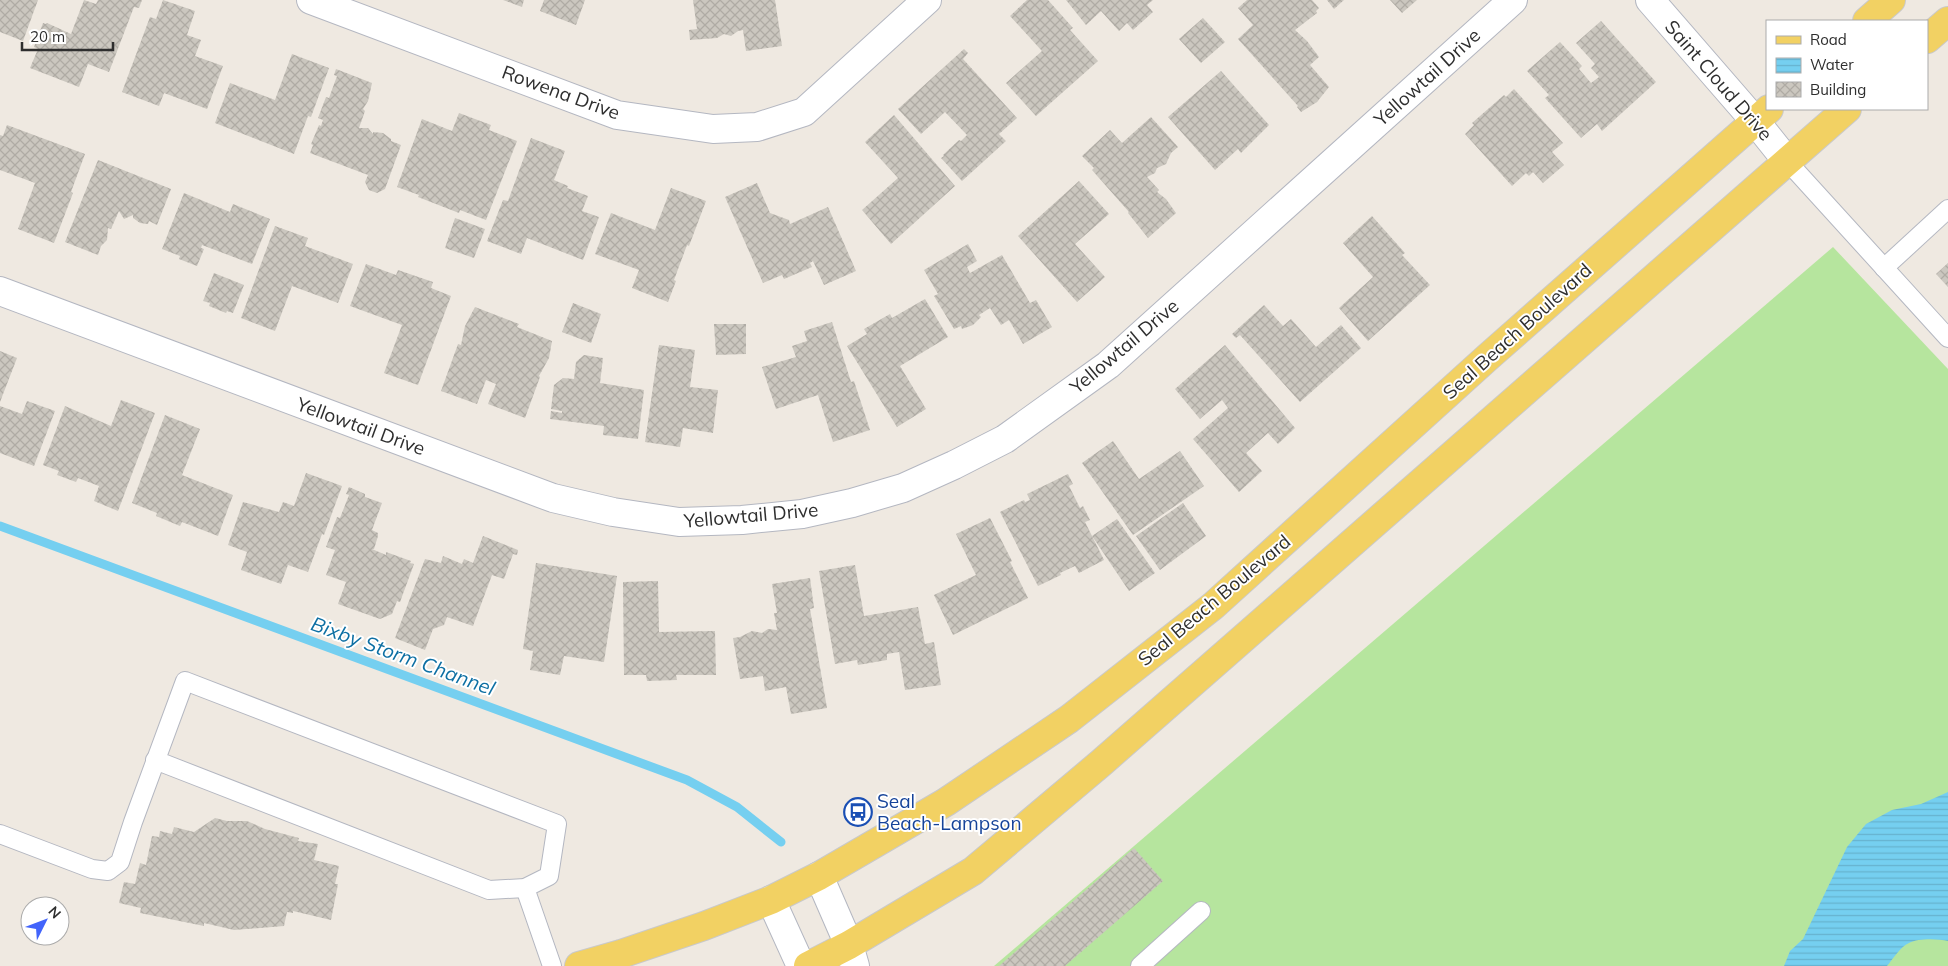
<svg xmlns="http://www.w3.org/2000/svg" width="1948" height="966" font-family="Mulish,sans-serif">
<defs>
<pattern id="water-rules" width="6" height="5" patternUnits="userSpaceOnUse" patternTransform="scale(1.25)"><rect width="6" height="5" fill="#75cff0"/><path d="M0 2.5h6" fill="none" stroke="#66b2ce"/></pattern>
<pattern id="building-cross-hatch" width="8" height="8" patternUnits="userSpaceOnUse" patternTransform="scale(1.25)"><rect width="8" height="8" fill="#cbc7bf"/><path d="M0 0l8 8M0 8l8-8" fill="none" stroke="#afaba4"/></pattern>
</defs>
<rect width="100%" height="100%" fill="#efe9e1"/>
<path fill="#b6e59e" d="M1833,247L1948,369V966H994Z"/>
<path fill="url(#water-rules)" d="M1948,792V941C1938,939 1919,938 1909,943C1900,947 1893,959 1887,966H1784L1790,951L1803,939L1847,847L1866,824L1892,810L1921,804Z"/>
<g fill="none" stroke-linecap="round" stroke-linejoin="round">
<path stroke="#75cff0" stroke-width="9" d="M0,526L687,780L737,807L781,842"/>
</g>
<g fill="url(#building-cross-hatch)">
<path d="M0,0H38L23,41L0,32Z"/>
<path d="M84,0L96,4L98,0H142L139,8L134,7L109,72L88,64L79,87L30,68L38,49L34,47L43,23L46,24L47,23L71,34Z"/>
<path d="M163,0L195,11L187,35L201,40L195,56L223,66L207,109L164,93L159,106L122,92L150,17L156,19Z"/>
<path d="M503,0H524L522,7Z"/>
<path d="M544,0H585L576,25L540,11Z"/>
<path d="M693,0H775L782,46L746,51L743,30L738,31L731,36L724,34L717,38L690,40L689,30L697,29Z"/>
<path d="M1027,0H1048L1073,28L1070,30L1098,61L1036,116L1006,83L1042,51L1010,16Z"/>
<path d="M1066,0H1153L1147,5L1153,12L1133,30L1127,23L1119,31L1101,11L1086,25Z"/>
<path d="M1247,0H1312L1319,8L1316,11L1317,13L1295,30L1307,41L1319,57L1310,65L1329,87L1317,102L1301,112L1297,107L1298,106L1238,39L1253,25L1238,8Z"/>
<path d="M1327,0H1344L1334,9Z"/>
<path d="M1390,0H1417L1402,13Z"/>
<path d="M1203,18L1225,42L1201,63L1179,39Z"/>
<path d="M1601,21L1656,82L1602,131L1597,124L1581,138L1545,98L1549,95L1527,71L1560,42L1582,66L1579,69L1591,83L1599,77L1591,68L1595,64L1576,43Z"/>
<path d="M964,49L968,53L963,59L1017,118L999,134L1006,141L962,181L941,158L944,156L943,155L959,140L961,141L967,135L945,112L921,134L898,109Z"/>
<path d="M292,54L329,68L311,117L308,116L294,154L215,123L230,83L275,100Z"/>
<path d="M336,69L372,83L368,101L363,109L365,111L359,128H368L373,134V132L383,133L391,139V141L401,145L385,189L377,193L369,190L365,182L368,175L310,153L313,145L311,144L319,125L321,126L323,120L318,118L326,97L329,98L337,76L334,75Z"/>
<path d="M1221,71L1269,125L1241,153L1238,149L1215,170L1168,117Z"/>
<path d="M1514,89L1563,143L1552,152L1564,165L1543,183L1533,172L1529,176L1526,173L1512,186L1465,134L1474,125L1472,123L1504,95L1506,97Z"/>
<path d="M459,113L491,125L489,130L517,141L486,220L460,210L459,213L418,197L419,195L397,187L422,119L452,131Z"/>
<path d="M894,115L955,186L891,244L862,210L898,178L865,142Z"/>
<path d="M1151,117L1178,147L1171,153L1166,164L1157,168L1155,173L1147,177L1159,190L1157,192L1166,199L1176,213L1148,238L1128,213L1129,212L1092,170L1094,168L1082,156L1110,130L1122,143Z"/>
<path d="M7,125L85,154L71,192L73,193L54,243L18,229L35,183L0,170V135L3,136Z"/>
<path d="M531,138L565,151L554,180L568,186L567,188L588,196L582,211L599,217L583,260L527,238L521,254L487,241L503,200L508,201Z"/>
<path d="M98,160L171,189L157,225L149,221L148,224L140,223L133,218V215L124,219L119,211L111,229L108,228L107,240L101,246L98,255L65,242Z"/>
<path d="M1079,181L1109,214L1075,244L1105,277L1077,302L1018,236Z"/>
<path d="M757,183L770,213L789,220L790,224L828,207L856,271L824,285L813,261L810,263L812,267L784,279L782,275L763,283L725,197Z"/>
<path d="M671,188L706,201L689,246L687,245L674,280L676,281L668,302L632,288L639,270L595,254L611,213L655,230Z"/>
<path d="M184,193L230,212L233,204L270,219L252,264L202,245L201,248L204,249L197,266L179,259L180,256L162,249Z"/>
<path d="M1372,216L1405,253L1402,255L1430,285L1368,341L1339,308L1373,277L1343,243Z"/>
<path d="M455,218L485,229L474,258L445,248Z"/>
<path d="M275,226L308,238L305,246L353,264L338,303L292,286L275,331L241,318Z"/>
<path d="M968,244L977,261L967,267L970,273L1002,255L1030,303L1036,300L1052,327L1023,344L1009,320L1001,325L990,308L979,315L981,317L973,325L962,329L961,326L954,329L934,296L938,294L924,270Z"/>
<path d="M1948,263V287L1936,274Z"/>
<path d="M366,264L396,275L398,270L433,282L431,288L451,296L418,385L384,373L402,325L350,306Z"/>
<path d="M214,273L244,285L233,313L227,311L226,313L209,306L210,303L203,301Z"/>
<path d="M925,299L948,337L900,366L926,409L897,427L847,346L867,334L864,329L890,314L892,318Z"/>
<path d="M573,303L601,314L591,343L562,332Z"/>
<path d="M1264,305L1283,326L1291,319L1316,347L1341,325L1361,348L1300,402L1240,335L1236,338L1232,334Z"/>
<path d="M475,307L519,324L517,327L552,341L549,358L539,376L540,377L525,418L488,404L496,384L486,380L477,404L441,391L458,344L461,345L465,326Z"/>
<path d="M832,322L851,382L854,381L870,430L833,442L818,395L776,409L762,367L796,357L792,346L807,341L804,331Z"/>
<path d="M714,324H746V354L716,355Z"/>
<path d="M659,345L695,350L690,387L718,390L713,433L683,428L680,447L645,442Z"/>
<path d="M1225,345L1295,428L1278,444L1268,433L1246,453L1262,471L1239,492L1193,439L1228,408L1222,400L1200,419L1175,389Z"/>
<path d="M0,351L17,358L0,402Z"/>
<path d="M584,355L603,358L600,383L644,390L638,439L603,435L604,426L550,419L551,411L562,413V411L551,409L554,385L563,378L574,379L576,362Z"/>
<path d="M121,400L155,413L118,511L94,501L99,486L78,478L76,482L57,475L59,471L43,465L65,406L111,426Z"/>
<path d="M27,401L55,411L34,466L0,453V406L22,414Z"/>
<path d="M165,415L200,429L182,475L233,495L218,536L182,522L180,526L156,516L157,513L132,503Z"/>
<path d="M1113,441L1139,479L1180,451L1204,486L1133,535L1082,463Z"/>
<path d="M306,473L342,486L324,535L322,534L308,572L288,565L281,584L241,570L247,552L228,545L243,502L279,512L283,502L294,506Z"/>
<path d="M1068,474L1073,484L1069,486L1080,508L1083,506L1090,520L1085,522L1104,560L1079,573L1075,566L1060,573L1061,575L1038,586L1000,512L1024,500L1025,502L1030,500L1027,494Z"/>
<path d="M349,487L365,494V497L382,503L372,530L378,533V536L374,549H372L386,555V552L411,561L410,563L414,564L400,602L397,601L392,614L380,619L338,604L346,582L326,575L335,550L326,547L337,517L340,518L349,495L346,494Z"/>
<path d="M1183,503L1206,536L1160,570L1136,536Z"/>
<path d="M990,518L1012,561L1010,562L1028,598L953,635L934,595L976,575L956,534Z"/>
<path d="M1117,519L1155,573L1129,591L1092,536Z"/>
<path d="M483,536L518,550L517,555L513,554L504,579L492,575L473,626L447,617L444,625L433,629L425,650L395,638L425,559L441,563L443,556L462,564L464,559L473,563Z"/>
<path d="M536,563L617,576L604,662L564,656L560,675L530,670L533,651L523,649Z"/>
<path d="M855,565L864,616L918,607L925,644L934,642L941,685L905,690L899,652L887,654V660L858,665L857,660L835,664L819,571Z"/>
<path d="M810,578L814,608L810,609L827,708L791,714L786,687L765,691L763,676L740,679L733,638L740,637L752,631L762,633L768,629L777,630L774,613H777L772,584Z"/>
<path d="M658,581L659,632L715,631L716,675H676L677,680L647,681L646,675H624L623,582Z"/>
<path d="M215,818L227,821H247L265,829L299,838L298,841L318,844L314,860L339,866L335,884H338L331,920L293,911V913L287,912L284,926L234,930L204,923V926L140,913L141,908L119,903L124,882L135,884L140,863L146,865L152,836L159,837L160,831L172,834L174,827L194,832Z"/>
<path d="M1134,848L1163,881L1065,966H999Z"/>
</g>
<g fill="none" stroke-linecap="round" stroke-linejoin="round">
<defs>
<g id="service">
<path d="M1787,161L1948,338"/>
<path d="M1884,268L1948,209"/>
<path d="M0,834L92,869L108,871L120,862L133,822L185,681L557,824L549,876L525,888L489,890L155,760"/>
<path d="M525,888L552,966"/>
<path d="M1140,966L1201,911"/>
</g>
<path id="minor" d="M311,0L617,115L713,129L757,127L804,112L927,0"/>
<g id="tertiary">
<path d="M1650,0L1755,121L1787,161"/>
<path d="M0,291L553,498L613,512L679,522L742,520L802,514L852,503L903,488L954,465L1005,439L1108,365L1513,0"/>
</g>
<g id="secondary">
<path d="M819,876L849,945L855,966"/>
<path d="M771,900L801,966"/>
</g>
<g id="primary">
<path d="M1867,21L1891,0"/>
<path d="M1927,39L1948,21"/>
<path d="M579,966L621,954L704,926L771,900L819,876L946,802L1069,719L1213,606L1488,357L1769,109"/>
<path d="M808,966L849,945L973,871L1101,763L1847,109"/>
</g>
</defs>
<use href="#service" stroke="#b4b7c1" stroke-width="20"/>
<use href="#minor" stroke="#b4b7c1" stroke-width="30"/>
<use href="#tertiary" stroke="#b4b7c1" stroke-width="30"/>
<use href="#secondary" stroke="#b4b7c1" stroke-width="30"/>
<use href="#primary" stroke="#c9c9c9" stroke-width="30"/>
<use href="#service" stroke="#fff" stroke-width="18"/>
<use href="#minor" stroke="#fff" stroke-width="28"/>
<use href="#tertiary" stroke="#fff" stroke-width="28"/>
<use href="#secondary" stroke="#fff" stroke-width="28"/>
<use href="#primary" stroke="#f2d163" stroke-width="28"/>
</g>
<defs>
<symbol id="bus-ring" viewBox="-11 -11 22 22"><circle r="9.5" fill="#fff" stroke="#1a4fb4" stroke-width="1.5"/><path d="M-5-6H5V4H4V6H2V4H-2V6H-4V4H-5ZM-3.5-4V0h7V-4ZM-3.5 1.2v1.5H-2V1.2ZM2 1.2v1.5H3.5V1.2Z" fill="#1a4fb4"/></symbol>
</defs>
<g fill-rule="evenodd">
<use href="#bus-ring" x="842" y="796" width="32" height="32"/>
</g>
<g text-anchor="middle" stroke-width="4" stroke-linejoin="round" paint-order="stroke">
<g font-size="19" fill="#2e2e2e" stroke="#fff">
<text transform="translate(1427 77) rotate(-42)" y="7">Yellowtail Drive</text>
<text transform="translate(1719 80) rotate(49)" y="7">Saint Cloud Drive</text>
<text transform="translate(561 92) rotate(20)" y="7">Rowena Drive</text>
<text transform="translate(1517 331) rotate(-42)" y="7">Seal Beach Boulevard</text>
<text transform="translate(1124 346) rotate(-40)" y="7">Yellowtail Drive</text>
<text transform="translate(361 426) rotate(20)" y="7">Yellowtail Drive</text>
<text transform="translate(751 515) rotate(-5)" y="7">Yellowtail Drive</text>
<text transform="translate(1214 600) rotate(-40)" y="7">Seal Beach Boulevard</text>
</g>
<g font-size="19" fill="#164399" stroke="#fff" text-anchor="start">
<text x="877" y="808">Seal<tspan x="877" dy="22">Beach-Lampson</tspan></text>
</g>
<g font-size="20" font-style="italic" fill="#0d6fa3" stroke="#fff">
<text transform="translate(403 656) rotate(20)" y="7">Bixby Storm Channel</text>
</g>
</g>
<rect x="1766" y="20" width="162" height="90" fill="#ffffff" stroke="#ababab"/>
<rect x="1776" y="36" width="25" height="8" fill="#f2d163" stroke="#ababab"/>
<text x="1810" y="45" font-size="15" fill="#2e2e2e">Road</text>
<rect x="1776" y="58" width="25" height="15" fill="url(#water-rules)" stroke="#ababab"/>
<text x="1810" y="70" font-size="15" fill="#2e2e2e">Water</text>
<rect x="1776" y="82" width="25" height="15" fill="url(#building-cross-hatch)" stroke="#ababab"/>
<text x="1810" y="95" font-size="15" fill="#2e2e2e">Building</text>
<g transform="translate(45 921) rotate(48)"><circle r="24" fill="#ffffff" stroke="#ababab"/>
<path d="M0-4L9 19L0 12L-9 19Z" fill="#4264fb"/>
<text y="-8" font-size="14" font-weight="bold" text-anchor="middle" fill="#2e2e2e">N</text>
</g>
<path d="M22 42v8h91v-8" fill="none" stroke="#2e2e2e" stroke-width="2.5"/>
<text x="30" y="42" font-size="15" fill="#2e2e2e" stroke="#ffffff" stroke-width="4" paint-order="stroke">20 m</text>
</svg>
